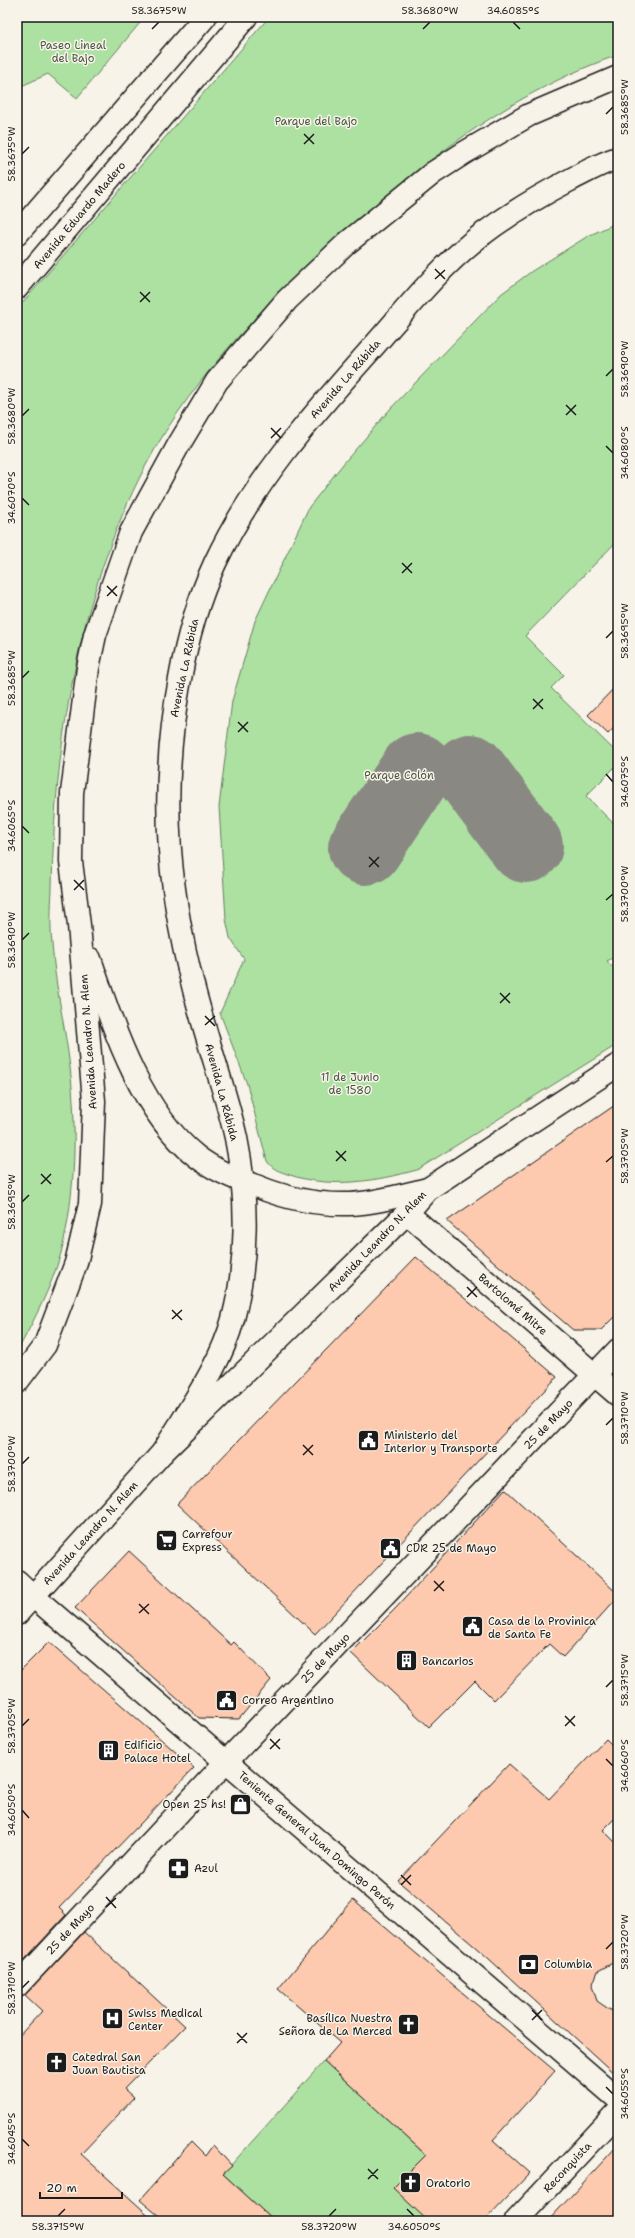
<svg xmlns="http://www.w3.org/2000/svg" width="635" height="2238" font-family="'Shantell Sans',sans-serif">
<rect width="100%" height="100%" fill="#f7f3e8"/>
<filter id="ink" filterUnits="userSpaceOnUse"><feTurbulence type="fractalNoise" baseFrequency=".025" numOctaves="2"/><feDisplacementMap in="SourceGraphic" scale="8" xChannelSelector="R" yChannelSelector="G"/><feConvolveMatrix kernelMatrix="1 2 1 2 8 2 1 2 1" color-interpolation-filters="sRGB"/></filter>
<g filter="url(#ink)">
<g fill="#ade1a2" stroke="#647e5f">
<path d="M17,17H145L77,98L48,74L17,88Z"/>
<path d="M269,17H618V55C522,88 439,150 363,216C282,287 195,371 145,467C78,596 54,746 52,889C51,907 50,926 52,944C55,985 65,1026 70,1067C77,1127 76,1194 61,1253C51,1288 34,1320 17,1352V309Z"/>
<path d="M618,222V540L525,636L564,675L551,688L618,754V764L586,796L618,828V955L607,961L618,973V1044L417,1170C376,1181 332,1189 290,1175C279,1171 273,1170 267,1161L247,1084L220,1013L244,959L230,938L226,919L219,807L232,701L255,621L309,507L343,464L391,408L501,294L532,271L588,236Z"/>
<path d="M324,2061L428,2157L480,2161L422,2221H274L223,2174Z"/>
</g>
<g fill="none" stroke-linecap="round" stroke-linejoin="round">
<g stroke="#8a8882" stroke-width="74">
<path d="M470,771L526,846"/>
<path d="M365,848L417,770"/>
</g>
</g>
<g fill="#fecaaf" stroke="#1c1c1c">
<path d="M618,684V724L608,734L588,715Z"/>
<path d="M618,1103V1313L601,1330H573L447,1221Z"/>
<path d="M416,1257L557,1377L315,1634L177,1504Z"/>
<path d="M505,1489L618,1594V1597L563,1657L549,1644L494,1700L475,1681L429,1727L351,1653L395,1609Z"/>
<path d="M129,1551L231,1645L234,1642L271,1680L239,1719L199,1718L75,1608Z"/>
<path d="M49,1642L194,1768L59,1908L66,1915L17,1968V1674Z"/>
<path d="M606,1739L618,1751V1815L603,1830L618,1845V1960L598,1971L592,1986L597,2001L610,2010H618V2077L487,1957L398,1881L509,1764L549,1799Z"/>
<path d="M353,1900L555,2071L493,2140L530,2173L484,2221H428L393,2188L426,2155L324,2061L340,2043L278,1989Z"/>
<path d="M84,1932L185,2026L124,2089L134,2098L81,2154L155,2221H17V2038L42,2011L25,1995Z"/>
<path d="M191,2142L205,2156L213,2145L232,2166L223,2174L274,2221H165L140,2200Z"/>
<path d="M618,2145V2221H548Z"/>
</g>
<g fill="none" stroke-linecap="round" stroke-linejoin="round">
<defs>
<g id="street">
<path d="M407,1213L618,1395"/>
<path d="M33,1596L618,2099"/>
<path d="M17,1986L226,1762L618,1350"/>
<path d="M516,2221L618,2112"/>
</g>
<g id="secondary">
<path d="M17,234L205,17"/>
<path d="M17,288L246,17"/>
<path d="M17,1581L33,1596"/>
</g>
<g id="primary">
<path d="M90,959C113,1026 139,1110 196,1156C214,1170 235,1179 256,1186C285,1198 318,1205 350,1204C376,1203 402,1195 428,1189"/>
<path d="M17,1382L45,1345L76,1263L90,1204L94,1101L79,925L71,862L72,793L88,668L95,635L131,532L178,446L217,381L287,300L347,243L433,173L464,153L529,115L618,77"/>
<path d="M163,1452C188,1410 221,1365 233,1319C248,1261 248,1196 236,1138C227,1097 212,1056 201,1015C168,901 158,796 180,679C187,639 198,600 215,563C251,486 309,419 365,356C402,315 437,269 480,236C508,215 539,196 570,180C586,172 601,163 618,158"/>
<path d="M17,1614L163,1452L407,1213L428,1189L618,1065"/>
</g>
</defs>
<use href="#street" stroke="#1c1c1c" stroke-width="25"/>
<use href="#secondary" stroke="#1c1c1c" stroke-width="25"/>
<use href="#primary" stroke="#1c1c1c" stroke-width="25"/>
<use href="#street" stroke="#f7f3e8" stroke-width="22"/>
<use href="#secondary" stroke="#f7f3e8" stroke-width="22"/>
<use href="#primary" stroke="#f7f3e8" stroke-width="22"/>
</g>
</g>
<path fill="none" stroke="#1c1c1c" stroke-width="1.5" d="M513,22L520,29M152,29L159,22M423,29L430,22M606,114L613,107M304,134L314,144M304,144L314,134M22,154L29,147M435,269L445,279M435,279L445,270M140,292L150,302M140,302L150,292M606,376L613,369M566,405L576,415M566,415L576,405M22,416L29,409M271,428L281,438M271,438L281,428M606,446L613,453M22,498L29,505M402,563L412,573M402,573L412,563M107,586L117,596M107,596L117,586M606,638L613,631M22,678L29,671M533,699L543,709M533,709L543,699M238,722L248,732M238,732L248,722M606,774L613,782M22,826L29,833M369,857L379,867M369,867L379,857M74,880L84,890M74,890L84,880M606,900L613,894M22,940L29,933M500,993L510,1003M500,1003L510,993M205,1016L215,1026M205,1025L215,1016M336,1151L346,1161M336,1161L346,1151M606,1162L613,1156M41,1174L51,1184M41,1184L51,1174M22,1202L29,1195M467,1287L477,1297M467,1297L477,1287M172,1310L182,1320M172,1319L182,1310M606,1425L613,1418M303,1445L313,1455M303,1455L313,1445M22,1464L29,1457M434,1581L444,1591M434,1591L444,1581M139,1604L149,1614M139,1613L149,1604M606,1687L613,1680M565,1716L575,1726M22,1726L29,1719M565,1726L575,1716M270,1739L280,1749M270,1749L280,1739M606,1759L613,1766M22,1810L29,1818M401,1875L411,1885M401,1885L411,1875M106,1897L116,1908M106,1907L116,1898M606,1949L613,1942M22,1988L29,1981M532,2010L542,2020M532,2020L542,2010M237,2033L247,2043M237,2043L247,2033M606,2087L613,2094M22,2139L29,2146M368,2169L378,2179M368,2179L378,2169M407,2209L414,2216M58,2216L65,2209M329,2216L336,2209"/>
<defs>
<symbol id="civic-square" viewBox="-11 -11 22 22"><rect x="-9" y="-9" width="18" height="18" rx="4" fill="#1c1c1c" stroke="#f7f3e8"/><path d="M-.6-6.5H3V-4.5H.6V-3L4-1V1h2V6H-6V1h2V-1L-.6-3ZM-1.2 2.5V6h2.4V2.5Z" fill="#fff"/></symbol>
<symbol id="supermarket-square" viewBox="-11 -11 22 22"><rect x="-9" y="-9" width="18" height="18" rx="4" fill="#1c1c1c" stroke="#f7f3e8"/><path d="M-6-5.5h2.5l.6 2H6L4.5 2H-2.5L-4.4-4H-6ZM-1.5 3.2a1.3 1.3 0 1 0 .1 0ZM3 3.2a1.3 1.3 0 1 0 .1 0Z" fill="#fff"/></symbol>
<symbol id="building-square" viewBox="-11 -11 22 22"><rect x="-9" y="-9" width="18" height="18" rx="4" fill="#1c1c1c" stroke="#f7f3e8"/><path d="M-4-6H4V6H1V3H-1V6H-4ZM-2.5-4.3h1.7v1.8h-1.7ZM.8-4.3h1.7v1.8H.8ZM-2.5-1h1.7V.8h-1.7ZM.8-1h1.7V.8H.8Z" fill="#fff"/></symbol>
<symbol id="shop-square" viewBox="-11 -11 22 22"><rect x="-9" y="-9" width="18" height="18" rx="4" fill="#1c1c1c" stroke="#f7f3e8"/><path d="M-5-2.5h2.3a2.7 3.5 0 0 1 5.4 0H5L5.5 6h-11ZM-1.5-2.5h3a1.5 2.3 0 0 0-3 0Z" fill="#fff"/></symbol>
<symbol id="pharmacy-square" viewBox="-11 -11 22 22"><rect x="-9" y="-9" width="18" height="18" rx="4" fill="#1c1c1c" stroke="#f7f3e8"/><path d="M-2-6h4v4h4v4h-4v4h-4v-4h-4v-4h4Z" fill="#fff"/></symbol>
<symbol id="bank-square" viewBox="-11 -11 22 22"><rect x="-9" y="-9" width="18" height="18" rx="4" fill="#1c1c1c" stroke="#f7f3e8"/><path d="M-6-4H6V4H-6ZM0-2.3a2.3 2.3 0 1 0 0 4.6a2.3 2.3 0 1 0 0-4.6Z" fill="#fff"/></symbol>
<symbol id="hospital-square" viewBox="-11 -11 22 22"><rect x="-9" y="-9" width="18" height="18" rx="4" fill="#1c1c1c" stroke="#f7f3e8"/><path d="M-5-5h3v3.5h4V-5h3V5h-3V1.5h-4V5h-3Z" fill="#fff"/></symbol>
<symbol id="church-square" viewBox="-11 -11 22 22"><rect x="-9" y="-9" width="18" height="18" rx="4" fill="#1c1c1c" stroke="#f7f3e8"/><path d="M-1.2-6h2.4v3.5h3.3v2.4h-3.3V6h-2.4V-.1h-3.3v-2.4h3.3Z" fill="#fff"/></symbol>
</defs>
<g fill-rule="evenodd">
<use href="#civic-square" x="356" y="1428" width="25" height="25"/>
<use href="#supermarket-square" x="154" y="1528" width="25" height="25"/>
<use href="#civic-square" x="378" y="1536" width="25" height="25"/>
<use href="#civic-square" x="460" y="1614" width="25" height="25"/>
<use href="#building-square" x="394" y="1648" width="25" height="25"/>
<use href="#civic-square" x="214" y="1688" width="25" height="25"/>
<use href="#building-square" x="96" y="1738" width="25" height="25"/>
<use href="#shop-square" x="228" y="1792" width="25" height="25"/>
<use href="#pharmacy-square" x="166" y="1856" width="25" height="25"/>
<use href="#bank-square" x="516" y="1952" width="25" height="25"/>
<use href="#hospital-square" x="100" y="2006" width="25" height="25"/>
<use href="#church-square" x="396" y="2012" width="25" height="25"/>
<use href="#church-square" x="44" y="2050" width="25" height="25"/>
<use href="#church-square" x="398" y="2170" width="25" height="25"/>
</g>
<g text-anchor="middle" stroke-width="3" stroke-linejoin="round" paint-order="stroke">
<g font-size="11" fill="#485744" stroke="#f7f3e8">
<text x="73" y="49">Paseo Lineal<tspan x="73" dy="13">del Bajo</tspan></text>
<text x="316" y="125">Parque del Bajo</text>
<text x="399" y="779">Parque Colón</text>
<text x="350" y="1081">11 de Junio<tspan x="350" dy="13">de 1580</tspan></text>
</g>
<g font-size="11" fill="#1c1c1c" stroke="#f7f3e8">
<text transform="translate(79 215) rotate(-50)" y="4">Avenida Eduardo Madero</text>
<text transform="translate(345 379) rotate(-49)" y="4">Avenida La Rábida</text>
<text transform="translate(184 668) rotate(-78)" y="4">Avenida La Rábida</text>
<text transform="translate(88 1042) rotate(-94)" y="4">Avenida Leandro N. Alem</text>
<text transform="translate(222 1092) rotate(75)" y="4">Avenida La Rábida</text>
<text transform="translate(377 1241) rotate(-46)" y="4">Avenida Leandro N. Alem</text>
<text transform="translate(513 1304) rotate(41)" y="4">Bartolomé Mitre</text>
<text transform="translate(548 1424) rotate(-46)" y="4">25 de Mayo</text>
<text transform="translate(90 1533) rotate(-48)" y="4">Avenida Leandro N. Alem</text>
<text transform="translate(325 1658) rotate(-46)" y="4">25 de Mayo</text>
<text transform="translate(317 1840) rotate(41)" y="4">Teniente General Juan Domingo Perón</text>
<text transform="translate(70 1929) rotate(-47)" y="4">25 de Mayo</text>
<text transform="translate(567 2167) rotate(-47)" y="4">Reconquista</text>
</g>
<g font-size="11" fill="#1c1c1c" stroke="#f7f3e8" text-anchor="start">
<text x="384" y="1439">Ministerio del<tspan x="384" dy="13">Interior y Transporte</tspan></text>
<text x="182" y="1538">Carrefour<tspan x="182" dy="13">Express</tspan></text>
<text x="406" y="1552">CDR 25 de Mayo</text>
<text x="488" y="1625">Casa de la Provinica<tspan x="488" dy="13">de Santa Fe</tspan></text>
<text x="422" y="1665">Bancarios</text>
<text x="242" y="1704">Correo Argentino</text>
<text x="124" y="1749">Edificio<tspan x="124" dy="13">Palace Hotel</tspan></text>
<text x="226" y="1808" text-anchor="end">Open 25 hs!</text>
<text x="194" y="1872">Azul</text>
<text x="544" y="1968">Columbia</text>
<text x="128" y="2017">Swiss Medical<tspan x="128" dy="13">Center</tspan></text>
<text x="392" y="2022" text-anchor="end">Basílica Nuestra<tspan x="392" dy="13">Señora de La Merced</tspan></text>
<text x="72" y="2061">Catedral San<tspan x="72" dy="13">Juan Bautista</tspan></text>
<text x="426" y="2187">Oratorio</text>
</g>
</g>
<rect width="635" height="2238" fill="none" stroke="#f7f3e8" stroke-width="44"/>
<path d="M40 2192v6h82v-6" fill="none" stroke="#1c1c1c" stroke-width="2"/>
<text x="46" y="2192" font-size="12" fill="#1c1c1c" stroke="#f7f3e8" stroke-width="3" paint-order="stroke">20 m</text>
<rect x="22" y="22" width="591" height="2194" fill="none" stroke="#1c1c1c" stroke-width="1.5"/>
<g font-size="10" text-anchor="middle" fill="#1c1c1c">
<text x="159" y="14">58.3675°W</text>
<text x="430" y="14">58.3680°W</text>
<text x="513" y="14">34.6085°S</text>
<text transform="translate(624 107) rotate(-90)" y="4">58.3685°W</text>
<text transform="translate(11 154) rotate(-90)" y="4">58.3675°W</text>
<text transform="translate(624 369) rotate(-90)" y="4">58.3690°W</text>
<text transform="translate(11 416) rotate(-90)" y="4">58.3680°W</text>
<text transform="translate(624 453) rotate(-90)" y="4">34.6080°S</text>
<text transform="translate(11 498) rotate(-90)" y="4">34.6070°S</text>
<text transform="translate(624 631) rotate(-90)" y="4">58.3695°W</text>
<text transform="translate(11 678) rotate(-90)" y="4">58.3685°W</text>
<text transform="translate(624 782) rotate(-90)" y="4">34.6075°S</text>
<text transform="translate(11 826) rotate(-90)" y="4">34.6065°S</text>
<text transform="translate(624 894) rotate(-90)" y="4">58.3700°W</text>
<text transform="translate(11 940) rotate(-90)" y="4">58.3690°W</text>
<text transform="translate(624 1156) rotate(-90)" y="4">58.3705°W</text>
<text transform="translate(11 1202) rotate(-90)" y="4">58.3695°W</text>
<text transform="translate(624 1418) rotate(-90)" y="4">58.3710°W</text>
<text transform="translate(11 1464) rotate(-90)" y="4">58.3700°W</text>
<text transform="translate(624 1680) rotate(-90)" y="4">58.3715°W</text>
<text transform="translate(11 1726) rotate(-90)" y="4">58.3705°W</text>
<text transform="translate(624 1766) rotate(-90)" y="4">34.6060°S</text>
<text transform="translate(11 1810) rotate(-90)" y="4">34.6050°S</text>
<text transform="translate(624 1942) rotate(-90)" y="4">58.3720°W</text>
<text transform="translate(11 1988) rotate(-90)" y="4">58.3710°W</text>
<text transform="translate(624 2094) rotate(-90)" y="4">34.6055°S</text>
<text transform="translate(11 2139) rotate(-90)" y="4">34.6045°S</text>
<text x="58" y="2230">58.3715°W</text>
<text x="329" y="2230">58.3720°W</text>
<text x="414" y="2230">34.6050°S</text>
</g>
</svg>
